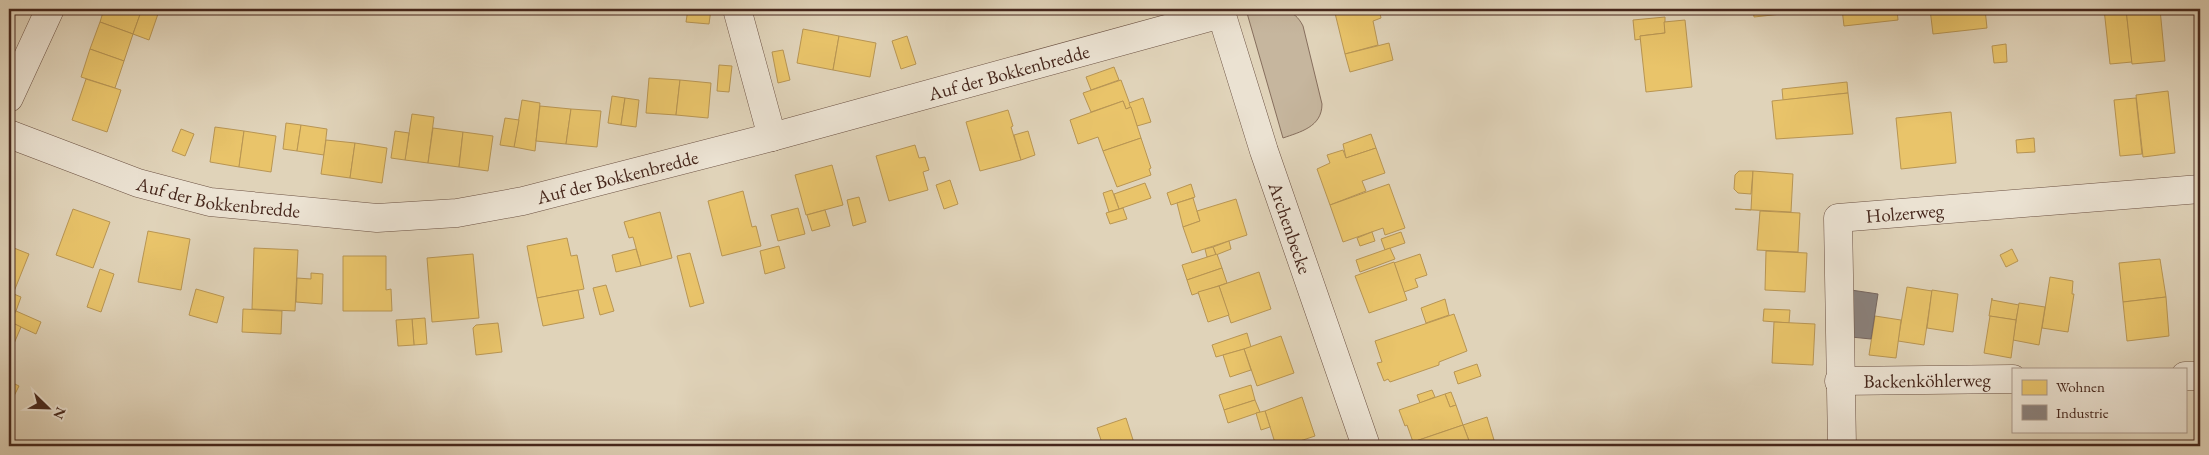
<svg xmlns="http://www.w3.org/2000/svg" width="2209" height="455" font-family="'EB Garamond',serif">
<rect width="100%" height="100%" fill="#e0d3b9"/>
<filter id="stains"><feTurbulence type="fractalNoise" baseFrequency=".004" numOctaves="4"/><feColorMatrix values="0 0 0 0 .2 0 0 0 0 .09 0 0 0 0 .02 0 0 0 .5 -.17"/></filter>
<radialGradient id="worn" r=".72"><stop offset=".6" stop-color="#630" stop-opacity="0"/><stop offset="1" stop-color="#630" stop-opacity=".3"/></radialGradient>
<path fill="#c6b69e" stroke="#866e5d" d="M1263,9C1281,9 1294,8 1303,26L1322,104C1322,127 1300,132 1283,138L1247,13Z"/>
<g fill="#e9c46a" stroke="#b89553">
<path d="M104,9H142L133,34L100,22Z"/>
<path d="M142,9L159,11L149,40L133,34Z"/>
<path d="M688,9H711L709,24L686,22Z"/>
<path d="M1334,9H1379L1381,18L1373,21L1378,45L1345,54Z"/>
<path d="M1753,9H1808L1809,11L1754,17Z"/>
<path d="M1842,9H1897L1898,20L1844,26Z"/>
<path d="M1930,9H1985L1987,28L1933,34Z"/>
<path d="M2104,9H2126L2132,62L2110,64Z"/>
<path d="M2126,9H2160L2165,61L2132,64Z"/>
<path d="M1665,17V33L1640,36L1641,39L1635,40L1633,20Z"/>
<path d="M1685,20L1692,87L1646,92L1640,36L1665,33L1664,22Z"/>
<path d="M100,22L133,34L124,61L90,49Z"/>
<path d="M803,29L839,36L833,70L797,63Z"/>
<path d="M839,36L876,43L870,77L833,70Z"/>
<path d="M907,36L916,64L901,69L892,41Z"/>
<path d="M1389,43L1393,60L1350,72L1345,54Z"/>
<path d="M2006,44L2007,62L1994,63L1992,46Z"/>
<path d="M90,49L124,61L115,88L81,77Z"/>
<path d="M783,50L790,80L778,83L772,52Z"/>
<path d="M719,65L732,66L729,92L717,91Z"/>
<path d="M1114,67L1119,80L1091,90L1086,77Z"/>
<path d="M649,78L680,80L676,115L646,113Z"/>
<path d="M86,79L121,90L107,132L72,120Z"/>
<path d="M680,80L711,83L708,118L676,115Z"/>
<path d="M1121,80L1131,107L1126,109L1123,101L1091,112L1083,93Z"/>
<path d="M1847,82L1848,93L1783,100L1782,89Z"/>
<path d="M2168,91L2175,153L2143,157L2136,95Z"/>
<path d="M1848,93L1853,134L1776,139L1772,101Z"/>
<path d="M612,96L625,98L621,125L608,123Z"/>
<path d="M625,98L639,100L636,127L621,125Z"/>
<path d="M1143,98L1151,122L1137,126L1129,103Z"/>
<path d="M2136,98L2142,154L2120,156L2114,100Z"/>
<path d="M522,100L540,103L535,151L514,147Z"/>
<path d="M1123,101L1126,109L1131,107L1141,138L1103,151L1098,137L1078,144L1070,120Z"/>
<path d="M540,106L571,109L566,144L536,141Z"/>
<path d="M571,109L601,111L597,147L566,144Z"/>
<path d="M1008,110L1013,126L1011,127L1021,160L980,171L966,122Z"/>
<path d="M1951,112L1956,163L1901,169L1896,118Z"/>
<path d="M412,114L434,117L428,163L405,160Z"/>
<path d="M505,118L519,120L514,147L500,145Z"/>
<path d="M286,123L301,125L297,151L283,149Z"/>
<path d="M301,125L327,129L324,155L297,151Z"/>
<path d="M215,127L244,131L239,167L210,162Z"/>
<path d="M433,128L463,132L459,167L428,163Z"/>
<path d="M181,129L194,134L185,156L172,151Z"/>
<path d="M244,131L276,136L271,172L239,167Z"/>
<path d="M395,131L409,133L405,160L391,158Z"/>
<path d="M1028,131L1035,155L1021,160L1014,135Z"/>
<path d="M463,132L493,136L488,171L459,167Z"/>
<path d="M1371,134L1376,148L1346,158L1343,144Z"/>
<path d="M1141,138L1151,168L1149,169L1151,175L1117,187L1103,151Z"/>
<path d="M2034,138L2035,152L2017,153L2016,140Z"/>
<path d="M326,140L355,143L350,178L321,174Z"/>
<path d="M355,143L387,148L382,183L350,178Z"/>
<path d="M915,145L919,158L925,157L929,170L923,172L928,190L889,201L876,156Z"/>
<path d="M1376,148L1385,173L1362,181L1366,191L1330,205L1317,169L1330,163L1327,155L1343,150L1346,158Z"/>
<path d="M832,165L843,205L806,215L795,175Z"/>
<path d="M1739,171H1753L1751,194L1738,193L1734,189L1735,175Z"/>
<path d="M1753,171L1793,174L1791,212L1735,209L1751,210Z"/>
<path d="M950,180L958,204L944,209L936,185Z"/>
<path d="M1145,183L1151,198L1119,209L1114,194Z"/>
<path d="M1191,184L1195,197L1171,205L1167,193Z"/>
<path d="M1389,184L1405,228L1385,235L1383,228L1343,242L1330,205Z"/>
<path d="M1112,190L1119,209L1109,212L1103,193Z"/>
<path d="M743,191L752,227L756,226L761,246L722,256L708,201Z"/>
<path d="M859,197L866,222L853,226L847,200Z"/>
<path d="M1193,198L1200,221L1183,227L1177,203Z"/>
<path d="M1236,199L1247,235L1192,253L1183,227L1200,221L1197,211Z"/>
<path d="M798,208L805,234L778,241L771,215Z"/>
<path d="M1123,208L1127,219L1110,224L1106,213Z"/>
<path d="M73,209L110,222L93,268L56,255Z"/>
<path d="M825,210L830,226L812,231L807,215Z"/>
<path d="M1760,211L1800,213L1798,252L1757,250Z"/>
<path d="M660,212L672,258L641,266L633,237L629,238L624,222Z"/>
<path d="M148,231L190,239L181,290L138,282Z"/>
<path d="M1372,232L1375,241L1360,246L1357,238Z"/>
<path d="M1401,232L1405,243L1385,250L1381,239Z"/>
<path d="M567,238L571,256L577,255L584,289L537,298L527,246Z"/>
<path d="M1229,241L1231,249L1216,255L1213,247Z"/>
<path d="M9,246L29,254L13,294L9,292Z"/>
<path d="M779,246L785,268L765,274L760,251Z"/>
<path d="M1213,247L1216,255L1207,257L1205,249Z"/>
<path d="M254,248L298,250L295,311L252,309Z"/>
<path d="M1390,248L1395,259L1360,272L1356,260Z"/>
<path d="M636,249L641,266L616,272L612,255Z"/>
<path d="M2012,249L2018,261L2006,267L2000,255Z"/>
<path d="M1766,251L1807,253L1805,292L1765,290Z"/>
<path d="M690,253L704,303L690,307L677,256Z"/>
<path d="M473,254L479,318L432,322L427,258Z"/>
<path d="M1217,254L1222,268L1187,280L1182,265Z"/>
<path d="M1420,254L1427,275L1415,279L1418,287L1404,292L1394,263Z"/>
<path d="M343,256H386V290L391,289L392,311H343Z"/>
<path d="M2160,259L2166,297L2123,302L2119,263Z"/>
<path d="M1394,262L1407,300L1369,313L1355,276Z"/>
<path d="M1222,268L1227,283L1192,295L1187,280Z"/>
<path d="M100,269L114,274L101,312L87,307Z"/>
<path d="M1259,272L1271,309L1231,323L1219,286Z"/>
<path d="M311,273L323,274L322,304L296,302L297,278L311,279Z"/>
<path d="M2050,277L2073,281L2072,294H2074L2068,332L2042,328Z"/>
<path d="M606,285L614,311L600,315L593,288Z"/>
<path d="M1219,286L1229,315L1208,322L1198,292Z"/>
<path d="M1907,287L1932,291L1924,345L1898,341Z"/>
<path d="M196,289L224,297L217,323L189,315Z"/>
<path d="M578,290L584,318L543,326L537,298Z"/>
<path d="M1932,290L1958,294L1953,332L1927,328Z"/>
<path d="M9,292L21,297L16,311L9,308Z"/>
<path d="M2166,297L2169,336L2127,341L2123,302Z"/>
<path d="M1992,298V300L2019,305L2016,320L1989,316Z"/>
<path d="M1445,299L1449,315L1426,323L1421,308Z"/>
<path d="M2019,303L2045,307L2039,345L2013,340Z"/>
<path d="M243,309L282,311L281,334L242,332Z"/>
<path d="M1764,309L1790,310L1789,323L1763,321Z"/>
<path d="M16,311L41,322L36,334L10,322Z"/>
<path d="M1454,314L1467,351L1439,362V365L1390,382L1388,379L1384,381L1377,363L1382,362L1375,341Z"/>
<path d="M1875,316L1901,320L1896,358L1869,355Z"/>
<path d="M1990,316L2016,320L2011,358L1984,353Z"/>
<path d="M425,318L427,344L414,345L412,319Z"/>
<path d="M412,319L414,345L398,346L396,320Z"/>
<path d="M9,321L21,327L10,353L9,352Z"/>
<path d="M1774,322L1815,324L1813,365L1772,363Z"/>
<path d="M498,323L502,352L476,355L473,328L476,325Z"/>
<path d="M1247,333L1251,347L1216,357L1212,345Z"/>
<path d="M1281,336L1294,373L1257,386L1244,349Z"/>
<path d="M1244,349L1251,370L1230,377L1223,355Z"/>
<path d="M1477,364L1481,376L1458,384L1454,372Z"/>
<path d="M9,381L19,386L13,398L9,396Z"/>
<path d="M1251,385L1255,400L1224,410L1219,395Z"/>
<path d="M1432,390L1435,397L1420,403L1417,395Z"/>
<path d="M1451,392L1456,405L1450,407L1445,394Z"/>
<path d="M1445,394L1450,407L1456,405L1463,425L1413,442L1407,425L1405,426L1399,410Z"/>
<path d="M1302,397L1315,436L1285,446H1276L1265,411Z"/>
<path d="M1255,400L1260,412L1228,423L1224,410Z"/>
<path d="M1265,411L1270,427L1261,430L1256,413Z"/>
<path d="M1487,417L1494,440L1471,446L1463,425Z"/>
<path d="M1126,418L1135,446H1103L1097,428Z"/>
<path d="M1463,425L1471,446H1415L1413,442Z"/>
</g>
<path fill="#8a817c" stroke="#76665f" d="M1851,290L1878,294L1871,339L1851,337Z"/>
<g fill="none" stroke-linecap="round" stroke-linejoin="round">
<defs>
<g id="minor">
<path d="M737,9L772,137"/>
<path id="s1" d="M1220,9L1264,151L1366,446"/>
<path d="M9,98L50,9"/>
<path id="s2" d="M9,134L138,183L210,202L377,218L457,213L523,201L772,137L1221,14"/>
<path d="M2185,376H2200"/>
<path id="s3" d="M1839,381L2013,379"/>
<path id="s4" d="M1842,446L1838,218L2200,189"/>
</g>
</defs>
<use href="#minor" stroke="#6c5243" stroke-width="29"/>
<use href="#minor" stroke="#ebe2d2" stroke-width="28"/>
</g>
<g text-anchor="middle" stroke-width="5" stroke-linejoin="round" paint-order="stroke">
<g font-size="19" fill="#46271c" stroke="#ebe2d2">
<text dy="7" stroke="none"><textPath href="#s2" startOffset="1030">Auf der Bokkenbredde</textPath></text>
<text dy="7" stroke="none"><textPath href="#s2" startOffset="625">Auf der Bokkenbredde</textPath></text>
<text dy="7" stroke="none"><textPath href="#s2" startOffset="220">Auf der Bokkenbredde</textPath></text>
<text dy="7" stroke="none"><textPath href="#s4" startOffset="295">Holzerweg</textPath></text>
<text dy="7" stroke="none"><textPath href="#s1" startOffset="230">Archenbecke</textPath></text>
<text dy="7" stroke="none"><textPath href="#s3" startOffset="88">Backenköhlerweg</textPath></text>
</g>
</g>
<rect width="2209" height="455" fill="none" stroke="#e0d3b9" stroke-width="30"/>
<rect x="10" y="10" width="2189" height="435" fill="none" stroke="#46271c" stroke-width="2.5"/>
<rect x="15" y="15" width="2179" height="425" fill="none" stroke="#46271c"/>
<rect x="2012" y="368" width="175" height="65" fill="#ebe2d2" stroke="#a99789"/>
<rect x="2022" y="380" width="25" height="15" fill="#e9c46a" stroke="#a99789"/>
<text x="2056" y="392" font-size="15" fill="#46271c">Wohnen</text>
<rect x="2022" y="405" width="25" height="15" fill="#8a817c" stroke="#a99789"/>
<text x="2056" y="418" font-size="15" fill="#46271c">Industrie</text>
<g transform="translate(48 408) rotate(113)" stroke="#ebe2d2" stroke-width="4" paint-order="stroke">
<path d="M0-4L9 19L0 12L-9 19Z" fill="#46271c"/>
<text y="-8" font-size="14" font-weight="bold" text-anchor="middle" fill="#46271c">N</text>
</g>
<rect width="100%" height="100%" filter="url(#stains)"/>
<rect width="100%" height="100%" fill="url(#worn)"/>
</svg>
